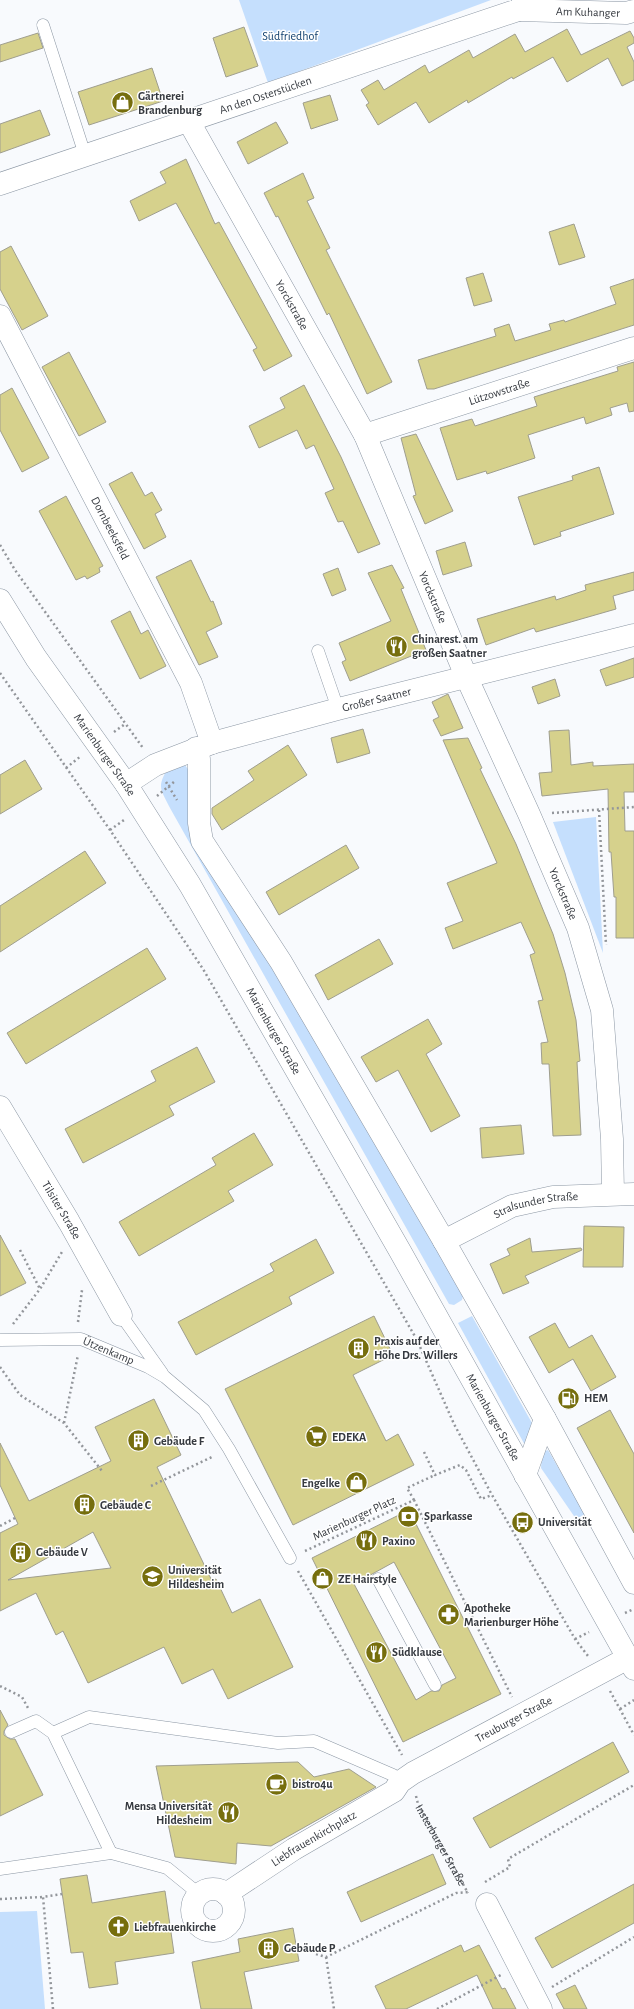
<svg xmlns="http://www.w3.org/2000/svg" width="634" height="2009" font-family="'Alegreya Sans',sans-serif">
<rect width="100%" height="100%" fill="#f8fafd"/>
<g fill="#c5dffd">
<path d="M239,0H491L268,83Z"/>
<path d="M185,765L190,772L191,809L275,966L463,1296L462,1300L454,1305L449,1304L170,808C162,791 156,788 167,770Z"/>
<path d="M596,817L603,953L553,822Z"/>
<path d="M472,1316L532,1423L526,1447L458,1323Z"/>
<path d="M548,1450L585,1514L576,1519L541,1468L542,1452Z"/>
<path d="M37,1911L45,2009H0V1912Z"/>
</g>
<g fill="#d6d18c" stroke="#9f9e8e" fill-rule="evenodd">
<path d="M244,27L258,66L226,77L213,38Z"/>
<path d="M567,29L581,55L630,31L634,38V43L627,47L634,62V80L622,86L608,58L567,82L553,57L513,79L512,77L468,103L467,100L429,123L416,102L378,125L366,105L369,103L361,90L378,80L384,90L425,65L429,73L469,50L473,58L515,34L525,52Z"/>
<path d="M38,33L43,48L0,62V45Z"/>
<path d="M152,68L163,101L89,125L78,92Z"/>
<path d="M330,95L338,120L311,129L303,103Z"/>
<path d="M40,110L50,135L0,153V124Z"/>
<path d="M276,122L288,143L248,164L237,142Z"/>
<path d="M186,159L215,224L219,222L292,356L264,371L253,350L257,348L176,203L139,221L130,201L166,183L160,172Z"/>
<path d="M303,173L314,198L307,201L330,248L326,250L392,382L367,394L329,313L327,315L278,216L276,217L264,193Z"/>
<path d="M574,224L585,257L559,265L549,232Z"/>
<path d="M11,246L48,316L22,330L0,289V252Z"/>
<path d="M483,273L492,301L474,306L466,278Z"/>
<path d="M634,279V325L434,389H427L418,360L496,336L494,329L509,324L515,341L551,330L549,324L564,320L565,322L616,304L610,287Z"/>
<path d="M69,352L106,422L79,436L42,367Z"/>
<path d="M634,362V411L629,412L627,403L610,408L612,415L586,424L584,417L528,435L535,458L487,474L486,471L457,480L440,428L472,419L475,426L537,406L534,397L618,371L617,367Z"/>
<path d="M304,385L341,457L380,544L358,553L343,521L338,522L325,493L334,489L314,445L306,449L297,430L259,448L249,426L285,408L280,398Z"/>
<path d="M12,388L49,458L22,472L0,430V395Z"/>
<path d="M416,434L453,511L425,524L413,496L416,495L401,438Z"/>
<path d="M599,467L614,514L560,532L561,536L534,545L518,497L573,480L572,476Z"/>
<path d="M132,472L145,496L152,492L162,510L155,514L166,537L144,549L109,484Z"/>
<path d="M66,496L103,566L99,568L100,572L87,579L85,576L76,580L39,511Z"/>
<path d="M465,542L472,566L443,575L436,551Z"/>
<path d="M191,560L211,602L213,601L222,624L206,632L218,657L199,665L156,577Z"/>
<path d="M392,565L404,588L401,589L426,650L350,681L342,662L346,660L339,643L391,621L368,573Z"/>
<path d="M338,568L346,590L332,596L323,574Z"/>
<path d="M634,572V590L613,596L616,609L536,632L534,628L486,645L477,619L555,596L556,600L586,590L585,585Z"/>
<path d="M130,611L141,634L148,630L166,666L140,679L111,621Z"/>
<path d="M634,658V677L606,686L600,670Z"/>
<path d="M555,679L560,696L538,704L532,687Z"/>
<path d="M448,694L463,728L441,736L433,720L439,717L432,702Z"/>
<path d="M363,729L370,753L337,763L331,738Z"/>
<path d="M569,730L571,765L593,762V766L634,764V792H624L625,831H634V938H616V897H614L611,852H609L608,789L542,796L539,773L552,772L549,731Z"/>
<path d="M468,738L482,768L480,769L516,844L553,934L565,973L576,1020L580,1061L577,1062L581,1135L553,1136L549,1064H542L541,1043L548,1042L538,1001L543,1000L530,955L535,953L521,922L453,949L445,928L463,921L447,883L497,863L443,740Z"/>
<path d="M288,745L307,775L222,830L212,814V808L254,780L248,771Z"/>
<path d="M25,760L42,789L0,814V775Z"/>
<path d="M346,845L359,868L279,915L266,892Z"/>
<path d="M85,851L106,883L0,952V906Z"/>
<path d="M379,939L393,964L328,1000L315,975Z"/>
<path d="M147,948L166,979L26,1064L7,1033Z"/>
<path d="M428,1019L442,1044L426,1054L460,1116L431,1132L398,1070L376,1082L361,1057Z"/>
<path d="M197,1047L215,1082L169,1106L174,1115L83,1163L65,1129L156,1081L151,1071Z"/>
<path d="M521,1125L524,1154L482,1158L480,1128Z"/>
<path d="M254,1133L273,1165L228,1191L234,1201L139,1256L119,1222L216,1165L212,1158Z"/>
<path d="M584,1226L624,1227L623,1267H583Z"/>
<path d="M0,1235L26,1283L0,1296Z"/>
<path d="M530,1238L532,1252L581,1248L582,1250L525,1276L529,1283L503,1294L490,1264L510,1255L507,1249Z"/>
<path d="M316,1239L334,1273L289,1297L292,1304L196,1355L178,1322L274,1271L270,1264Z"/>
<path d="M374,1316L393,1355L353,1375L386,1441L398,1434L414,1465L293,1525L225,1389Z"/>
<path d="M555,1323L569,1348L592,1335L616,1377L591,1391L573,1359L549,1373L529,1337Z"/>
<path d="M154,1399L181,1455L157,1467L212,1581L216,1579L232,1613L260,1599L293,1667L228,1699L213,1669L182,1684L164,1647L88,1683L63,1631L56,1635L36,1593L0,1611V1533L18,1524L0,1485V1443L29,1501L111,1461L95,1427ZM93,1532L111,1568L8,1580Z"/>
<path d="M610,1410L634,1454V1533L577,1428Z"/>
<path d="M409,1510L501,1694L403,1742L312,1558ZM394,1562L456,1678L442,1685L439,1691H431L416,1700L354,1584Z"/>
<path d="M0,1710L8,1725L4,1731V1735L10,1739H15L43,1795L0,1816Z"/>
<path d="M613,1742L629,1772L490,1848L473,1818Z"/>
<path d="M298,1762L314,1777L349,1769L376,1787L271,1846L237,1843L236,1864L175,1857L156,1766Z"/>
<path d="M433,1854L446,1884L361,1922L347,1892Z"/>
<path d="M87,1875L92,1903L165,1891L174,1953L115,1962L118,1984L89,1988L83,1952L71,1953L60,1879Z"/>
<path d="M634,1884V1923L552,1968L535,1938Z"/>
<path d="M293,1928L299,1961L244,1972L252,2009H201L192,1962L240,1952L238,1939Z"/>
<path d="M461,1945L464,1952L479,1945L502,1989L505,1988L516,2009H493L477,1975L406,2009H386L375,1986Z"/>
<path d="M575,1985L587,2009H564L556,1994Z"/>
</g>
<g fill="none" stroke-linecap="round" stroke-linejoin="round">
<defs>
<g id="lane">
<path d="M43,25L85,155"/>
<path d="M318,651L338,709"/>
<path d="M121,1315L162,1373"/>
<path id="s2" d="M0,1340L81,1339L148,1367L165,1377L204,1410L229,1449L290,1558"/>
<path d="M378,1579L435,1685"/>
<path d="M11,1732L36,1721L53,1733L111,1853"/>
<path d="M53,1733L89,1717L278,1743L314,1741L393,1775L400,1782"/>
<path d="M0,1869L111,1853L167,1868L199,1894"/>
</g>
<g id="street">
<path id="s3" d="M518,10L626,13L634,11"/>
<path id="s4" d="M188,120L365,435L466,676L529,814L578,928L602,1010L612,1139L613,1194"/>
<path id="s5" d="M0,184L518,10L527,0"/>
<path id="s6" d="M0,316L191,683L212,743"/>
<path id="s7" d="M365,435L634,348"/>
<path d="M196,748L199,759V823L202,841L281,962L444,1241L545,1419L634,1583"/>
<path id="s8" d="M126,784L155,765L212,743L338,709L634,635"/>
<path id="s9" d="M0,1107L69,1222L121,1315"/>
<path id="s10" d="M444,1241L512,1206L553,1197L634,1194"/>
<path d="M525,1475L545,1419"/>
<circle cx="213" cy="1910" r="21"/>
<path id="s11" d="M226,1894L294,1849L394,1791L400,1782L413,1773L628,1658"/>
<path d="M487,1904L541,2009"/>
</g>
<g id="secondary">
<path id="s12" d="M0,600L36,658L126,784L190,885L400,1251L634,1669"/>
</g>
</defs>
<use href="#lane" stroke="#8c97a4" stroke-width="13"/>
<use href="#street" stroke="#8c97a4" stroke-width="23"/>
<use href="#secondary" stroke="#8c97a4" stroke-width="23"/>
<g stroke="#93969b" stroke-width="2.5" stroke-dasharray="2 3" stroke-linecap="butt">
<path d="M0,545L15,570L143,748"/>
<path d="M0,673L110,830L203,969L417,1340L454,1424L492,1495L575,1639L588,1656"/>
<path d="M114,732L125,724"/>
<path d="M66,768L81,756"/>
<path d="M166,782L177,800"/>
<path d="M157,796L175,781"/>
<path d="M599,810L606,945"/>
<path d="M552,813L634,807"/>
<path d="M110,830L124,820"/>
<path d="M20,1250L40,1289"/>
<path d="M78,1322L82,1290"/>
<path d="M13,1324L40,1289L62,1252"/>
<path d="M0,1367L20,1395L64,1423L102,1471"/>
<path d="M64,1423L78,1355"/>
<path d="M424,1452L435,1475L460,1465L466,1470L481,1499L492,1495"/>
<path d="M151,1486L214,1456"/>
<path d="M414,1500L407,1488L435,1475"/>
<path d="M0,1526L15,1518"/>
<path d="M305,1551L414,1500L512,1697"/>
<path d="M298,1571L402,1755"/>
<path d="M625,1613L634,1609"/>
<path d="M575,1639L589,1632"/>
<path d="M0,1686L22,1697L28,1708"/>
<path d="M610,1691L634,1735"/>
<path d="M620,1709L634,1700"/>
<path id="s1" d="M416,1796L418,1804L468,1893"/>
<path d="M485,1882L510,1867L508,1859L634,1785"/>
<path d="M0,1899L43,1897"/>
<path d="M316,1954L326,1957L456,1893L469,1892"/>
<path d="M326,1957L334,2009"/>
<path d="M552,1987L634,1937"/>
<path d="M53,2009L43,1897L62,1894"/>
<path d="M437,2009L501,1975"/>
</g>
<use href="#lane" stroke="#fff" stroke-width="12"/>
<use href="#street" stroke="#fff" stroke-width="22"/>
<use href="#secondary" stroke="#fff" stroke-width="22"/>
</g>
<defs>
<symbol id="shop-disc" viewBox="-11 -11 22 22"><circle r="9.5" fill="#766e0d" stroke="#fff"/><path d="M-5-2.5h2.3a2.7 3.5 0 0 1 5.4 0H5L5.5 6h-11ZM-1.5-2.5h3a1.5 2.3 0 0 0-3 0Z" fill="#fff"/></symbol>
<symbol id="restaurant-disc" viewBox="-11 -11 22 22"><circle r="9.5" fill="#766e0d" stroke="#fff"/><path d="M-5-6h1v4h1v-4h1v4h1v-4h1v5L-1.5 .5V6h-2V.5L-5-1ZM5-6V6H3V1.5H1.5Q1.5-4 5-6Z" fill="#fff"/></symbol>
<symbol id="building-disc" viewBox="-11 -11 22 22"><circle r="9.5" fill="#766e0d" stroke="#fff"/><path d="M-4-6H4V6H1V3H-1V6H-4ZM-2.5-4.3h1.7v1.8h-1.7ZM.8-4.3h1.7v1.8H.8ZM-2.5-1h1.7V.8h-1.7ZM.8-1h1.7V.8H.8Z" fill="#fff"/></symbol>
<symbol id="fuel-disc" viewBox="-11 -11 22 22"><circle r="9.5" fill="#766e0d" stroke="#fff"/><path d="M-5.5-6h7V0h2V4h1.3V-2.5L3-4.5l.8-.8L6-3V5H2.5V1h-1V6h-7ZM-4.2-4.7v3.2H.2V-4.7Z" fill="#fff"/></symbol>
<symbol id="supermarket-disc" viewBox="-11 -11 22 22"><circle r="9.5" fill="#766e0d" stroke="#fff"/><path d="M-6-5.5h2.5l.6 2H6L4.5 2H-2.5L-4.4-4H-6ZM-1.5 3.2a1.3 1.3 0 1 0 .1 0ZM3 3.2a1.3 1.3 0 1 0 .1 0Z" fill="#fff"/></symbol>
<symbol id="bank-disc" viewBox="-11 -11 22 22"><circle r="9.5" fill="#766e0d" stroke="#fff"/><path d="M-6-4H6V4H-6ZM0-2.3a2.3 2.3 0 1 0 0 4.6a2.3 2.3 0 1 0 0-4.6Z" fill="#fff"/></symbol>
<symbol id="bus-disc" viewBox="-11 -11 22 22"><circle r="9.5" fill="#766e0d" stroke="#fff"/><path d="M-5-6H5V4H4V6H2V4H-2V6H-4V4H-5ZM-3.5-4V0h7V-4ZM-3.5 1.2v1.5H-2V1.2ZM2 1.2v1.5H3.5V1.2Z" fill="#fff"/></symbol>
<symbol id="university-disc" viewBox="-11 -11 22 22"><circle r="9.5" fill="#766e0d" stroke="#fff"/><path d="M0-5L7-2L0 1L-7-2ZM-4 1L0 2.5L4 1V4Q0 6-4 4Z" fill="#fff"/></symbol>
<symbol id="pharmacy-disc" viewBox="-11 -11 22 22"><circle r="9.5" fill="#766e0d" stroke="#fff"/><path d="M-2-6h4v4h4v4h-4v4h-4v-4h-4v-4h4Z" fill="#fff"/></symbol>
<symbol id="cafe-disc" viewBox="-11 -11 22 22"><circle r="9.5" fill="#766e0d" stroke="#fff"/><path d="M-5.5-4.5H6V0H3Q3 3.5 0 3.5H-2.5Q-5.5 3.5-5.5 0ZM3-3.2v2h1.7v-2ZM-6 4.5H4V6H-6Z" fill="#fff"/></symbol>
<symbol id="church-disc" viewBox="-11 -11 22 22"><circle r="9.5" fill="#766e0d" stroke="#fff"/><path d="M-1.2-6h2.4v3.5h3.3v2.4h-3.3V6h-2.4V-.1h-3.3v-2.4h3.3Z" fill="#fff"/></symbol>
</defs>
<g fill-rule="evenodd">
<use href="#shop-disc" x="110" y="90" width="25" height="25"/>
<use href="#restaurant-disc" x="384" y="634" width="25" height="25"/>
<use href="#building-disc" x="346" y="1336" width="25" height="25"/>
<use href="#fuel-disc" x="556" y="1386" width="25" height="25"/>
<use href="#supermarket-disc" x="304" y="1424" width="25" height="25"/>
<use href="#building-disc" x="126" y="1428" width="25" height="25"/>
<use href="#shop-disc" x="344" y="1470" width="25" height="25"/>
<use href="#building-disc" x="72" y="1492" width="25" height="25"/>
<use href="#bank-disc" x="396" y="1504" width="25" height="25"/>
<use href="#bus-disc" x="510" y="1510" width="25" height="25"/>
<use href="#restaurant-disc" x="354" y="1528" width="25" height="25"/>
<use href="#building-disc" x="8" y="1540" width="25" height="25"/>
<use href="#university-disc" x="140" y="1564" width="25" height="25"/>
<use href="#shop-disc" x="310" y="1566" width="25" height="25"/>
<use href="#pharmacy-disc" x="436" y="1602" width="25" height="25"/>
<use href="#restaurant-disc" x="364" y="1640" width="25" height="25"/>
<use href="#cafe-disc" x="264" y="1772" width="25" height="25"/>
<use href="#restaurant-disc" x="216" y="1800" width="25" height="25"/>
<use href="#church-disc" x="106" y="1914" width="25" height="25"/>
<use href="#building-disc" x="256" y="1936" width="25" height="25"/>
</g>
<g text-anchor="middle" stroke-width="3" stroke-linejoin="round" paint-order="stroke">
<g font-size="12" fill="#363a40" stroke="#fff">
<text dy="4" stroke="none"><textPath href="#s3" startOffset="70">Am Kuhanger</textPath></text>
<text dy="4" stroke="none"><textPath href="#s5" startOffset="280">An den Osterstücken</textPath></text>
<text dy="4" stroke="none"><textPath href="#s4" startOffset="212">Yorckstraße</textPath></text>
<text dy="4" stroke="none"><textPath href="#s7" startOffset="141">Lützowstraße</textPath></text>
<text dy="4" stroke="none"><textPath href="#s6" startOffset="239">Dornbeeksfeld</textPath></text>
<text dy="4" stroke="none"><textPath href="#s4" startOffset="537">Yorckstraße</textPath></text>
<text dy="4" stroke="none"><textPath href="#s8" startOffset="266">Großer Saatner</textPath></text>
<text dy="4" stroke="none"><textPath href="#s12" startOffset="187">Marienburger Straße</textPath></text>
<text dy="4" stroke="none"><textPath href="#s4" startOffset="861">Yorckstraße</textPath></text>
<text dy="4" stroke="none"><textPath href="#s12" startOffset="511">Marienburger Straße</textPath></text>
<text dy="4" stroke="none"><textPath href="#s10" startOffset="100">Stralsunder Straße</textPath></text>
<text dy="4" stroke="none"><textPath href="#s9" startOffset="120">Tilsiter Straße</textPath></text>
<text dy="4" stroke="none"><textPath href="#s2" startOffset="111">Ützenkamp</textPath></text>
<text dy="4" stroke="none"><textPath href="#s12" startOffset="955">Marienburger Straße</textPath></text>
<text transform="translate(354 1518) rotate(-25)" y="4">Marienburger Platz</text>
<text dy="4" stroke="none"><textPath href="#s11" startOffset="338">Treuburger Straße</textPath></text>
<text dy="4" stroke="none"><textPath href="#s11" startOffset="104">Liebfrauenkirchplatz</textPath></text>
<text dy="4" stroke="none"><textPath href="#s1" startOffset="55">Insterburger Straße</textPath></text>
</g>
<g font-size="12" fill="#0f3f6e" stroke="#fff">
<text x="290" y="40">Südfriedhof</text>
</g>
<g font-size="12" font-weight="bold" fill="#363a40" stroke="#fff" text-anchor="start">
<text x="138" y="100">Gärtnerei<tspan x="138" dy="14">Brandenburg</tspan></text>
<text x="412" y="643">Chinarest. am<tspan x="412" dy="14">großen Saatner</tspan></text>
<text x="374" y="1345">Praxis auf der<tspan x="374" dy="14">Höhe Drs. Willers</tspan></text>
<text x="584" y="1402">HEM</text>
<text x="332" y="1441">EDEKA</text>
<text x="154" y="1445">Gebäude F</text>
<text x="340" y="1487" text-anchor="end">Engelke</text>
<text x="100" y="1509">Gebäude C</text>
<text x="424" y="1520">Sparkasse</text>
<text x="538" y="1526">Universität</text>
<text x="382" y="1545">Paxino</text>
<text x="36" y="1556">Gebäude V</text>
<text x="168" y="1574">Universität<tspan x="168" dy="14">Hildesheim</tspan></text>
<text x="338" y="1583">ZE Hairstyle</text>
<text x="464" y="1612">Apotheke<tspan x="464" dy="14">Marienburger Höhe</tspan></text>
<text x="392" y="1656">Südklause</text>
<text x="292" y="1788">bistro4u</text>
<text x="212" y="1810" text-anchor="end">Mensa Universität<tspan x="212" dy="14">Hildesheim</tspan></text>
<text x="134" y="1931">Liebfrauenkirche</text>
<text x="284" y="1952">Gebäude P</text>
</g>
</g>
</svg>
